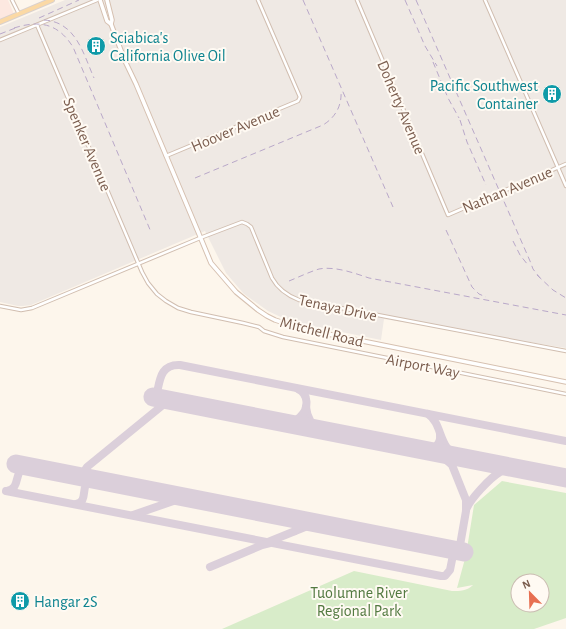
<svg xmlns="http://www.w3.org/2000/svg" width="566" height="629" font-family="'Alegreya Sans',sans-serif">
<rect width="100%" height="100%" fill="#fdf6ec"/>
<path fill="#fde8e0" d="M0,0H8L14,14L0,20Z"/>
<path fill="#efe9e4" d="M65,0H566V348L384,319L381,340L298,323L283,318L268,311L244,294L226,273L205,231L31,305L23,306H18L0,302V27Z"/>
<path fill="#d8ecc9" fill-rule="evenodd" d="M502,481L566,493V618L534,629H222L354,571L452,591C460,591 467,591 473,585L457,588L466,555L474,505ZM518,581H542V605H518Z"/>
<g fill="none" stroke-linecap="round" stroke-linejoin="round">
<g stroke="#dbcfda" stroke-width="8">
<path d="M156,397C160,382 159,364 180,365L566,441"/>
<path d="M306,407C307,417 311,426 321,430"/>
<path d="M428,414C444,425 437,450 461,457"/>
<path d="M284,423C290,422 296,421 300,417C309,409 309,394 298,389"/>
<path d="M425,450C434,450 441,444 440,435"/>
<path d="M434,452L443,457L452,465L466,500V511L459,551"/>
<path d="M93,479C87,477 82,473 87,467L169,400"/>
<path d="M6,491L441,576H445L450,570L454,550"/>
<path d="M7,491C23,488 11,467 30,467"/>
<path d="M76,504C90,502 78,483 93,479"/>
<path d="M466,510C470,499 490,478 500,472C506,469 512,469 519,469"/>
<path d="M133,515L182,498H189"/>
<path d="M292,518C299,521 300,526 295,531"/>
<path d="M268,542L310,525L320,523"/>
<path d="M210,567L262,545L270,543"/>
</g>
<g stroke="#dbcfda" stroke-width="19">
<path d="M153,397L566,478"/>
<path d="M16,464L464,552"/>
</g>
<defs>
<g id="minor">
<path d="M12,0L19,14"/>
<path d="M357,0L448,215L566,164"/>
<path d="M485,0L566,186"/>
<path d="M37,25L142,272L148,283L157,294L166,301L178,308L191,312L243,323L259,327L264,331L283,337L566,394"/>
<path d="M0,40L97,0"/>
<path d="M166,156L298,101L300,97L258,0"/>
<path d="M0,306L21,310L32,308L200,238L242,222L247,224L251,227L272,278C278,289 286,295 299,300L566,351"/>
</g>
<g id="secondary">
<path d="M100,0L107,21L111,24"/>
<path d="M107,0L112,20L111,24L125,61L136,84L199,234L211,263L236,292L258,310L267,316L275,320L303,329L566,382"/>
</g>
<path id="primary" d="M0,22L52,0"/>
</defs>
<use href="#minor" stroke="#d1beb0" stroke-width="4.5"/>
<use href="#secondary" stroke="#d6c0b0" stroke-width="5.5"/>
<use href="#primary" stroke="#dad1cd" stroke-width="6"/>
<use href="#minor" stroke="#fff" stroke-width="2.5"/>
<use href="#secondary" stroke="#fff" stroke-width="3.5"/>
<use href="#primary" stroke="#fbd9a5" stroke-width="4"/>
<g stroke="#b9a8c9" stroke-width="1" stroke-dasharray="6 4" stroke-linecap="butt">
<path d="M303,0L393,207"/>
<path d="M405,0L425,46L437,66"/>
<path d="M416,0L530,261L533,269L540,278"/>
<path d="M39,18L79,0"/>
<path d="M44,20C76,22 83,53 94,78"/>
<path d="M14,28C39,20 58,23 73,47L151,232"/>
<path d="M0,34L18,27"/>
<path d="M433,62L448,98L459,118"/>
<path d="M460,120L467,142L486,185"/>
<path d="M195,178L323,125C336,117 342,105 341,91"/>
<path d="M446,230L472,287L479,294L486,297"/>
<path d="M513,241L520,255L528,265"/>
<path d="M537,275L553,290L566,298"/>
<path d="M289,281C299,277 309,272 319,269C335,266 354,273 369,278L566,315"/>
</g>
</g>
<defs>
<symbol id="building-disc" viewBox="-11 -11 22 22"><circle r="9.5" fill="#0f9aa8" stroke="#fffaf3"/><path d="M-4-6H4V6H1V3H-1V6H-4ZM-2.5-4.3h1.7v1.8h-1.7ZM.8-4.3h1.7v1.8H.8ZM-2.5-1h1.7V.8h-1.7ZM.8-1h1.7V.8H.8Z" fill="#fff"/></symbol>
</defs>
<g fill-rule="evenodd">
<use href="#building-disc" x="85" y="35" width="22" height="22"/>
<use href="#building-disc" x="541" y="83" width="22" height="22"/>
<use href="#building-disc" x="9" y="590" width="22" height="22"/>
</g>
<g text-anchor="middle" stroke-width="4" stroke-linejoin="round" paint-order="stroke">
<g font-size="16" fill="#0d838f" stroke="#fffaf3" text-anchor="start">
<text x="110" y="43">Sciabica's<tspan x="110" dy="18">California Olive Oil</tspan></text>
<text x="538" y="91" text-anchor="end">Pacific Southwest<tspan x="538" dy="18">Container</tspan></text>
<text x="34" y="607">Hangar 2S</text>
</g>
<g font-size="16" fill="#7a5c4d" stroke="#fffaf3">
<text transform="translate(402 107) rotate(67)" y="6">Doherty Avenue</text>
<text transform="translate(235 128) rotate(-23)" y="6">Hoover Avenue</text>
<text transform="translate(88 144) rotate(67)" y="6">Spenker Avenue</text>
<text transform="translate(507 189) rotate(-23)" y="6">Nathan Avenue</text>
<text transform="translate(338 307) rotate(12)" y="6">Tenaya Drive</text>
<text transform="translate(322 331) rotate(14)" y="6">Mitchell Road</text>
<text transform="translate(423 365) rotate(11)" y="6">Airport Way</text>
</g>
<g font-size="16" fill="#537a41" stroke="#fffaf3">
<text x="359" y="598">Tuolumne River<tspan x="359" dy="18">Regional Park</tspan></text>
</g>
</g>
<g transform="translate(530 593) rotate(337)"><circle r="19" fill="#fffaf3" stroke="#cabbb1"/>
<path d="M0-3L7 15L0 10L-7 15Z" fill="#e76f51"/>
<text y="-6" font-size="11" font-weight="bold" text-anchor="middle" fill="#7a5c4d">N</text>
</g>
</svg>
